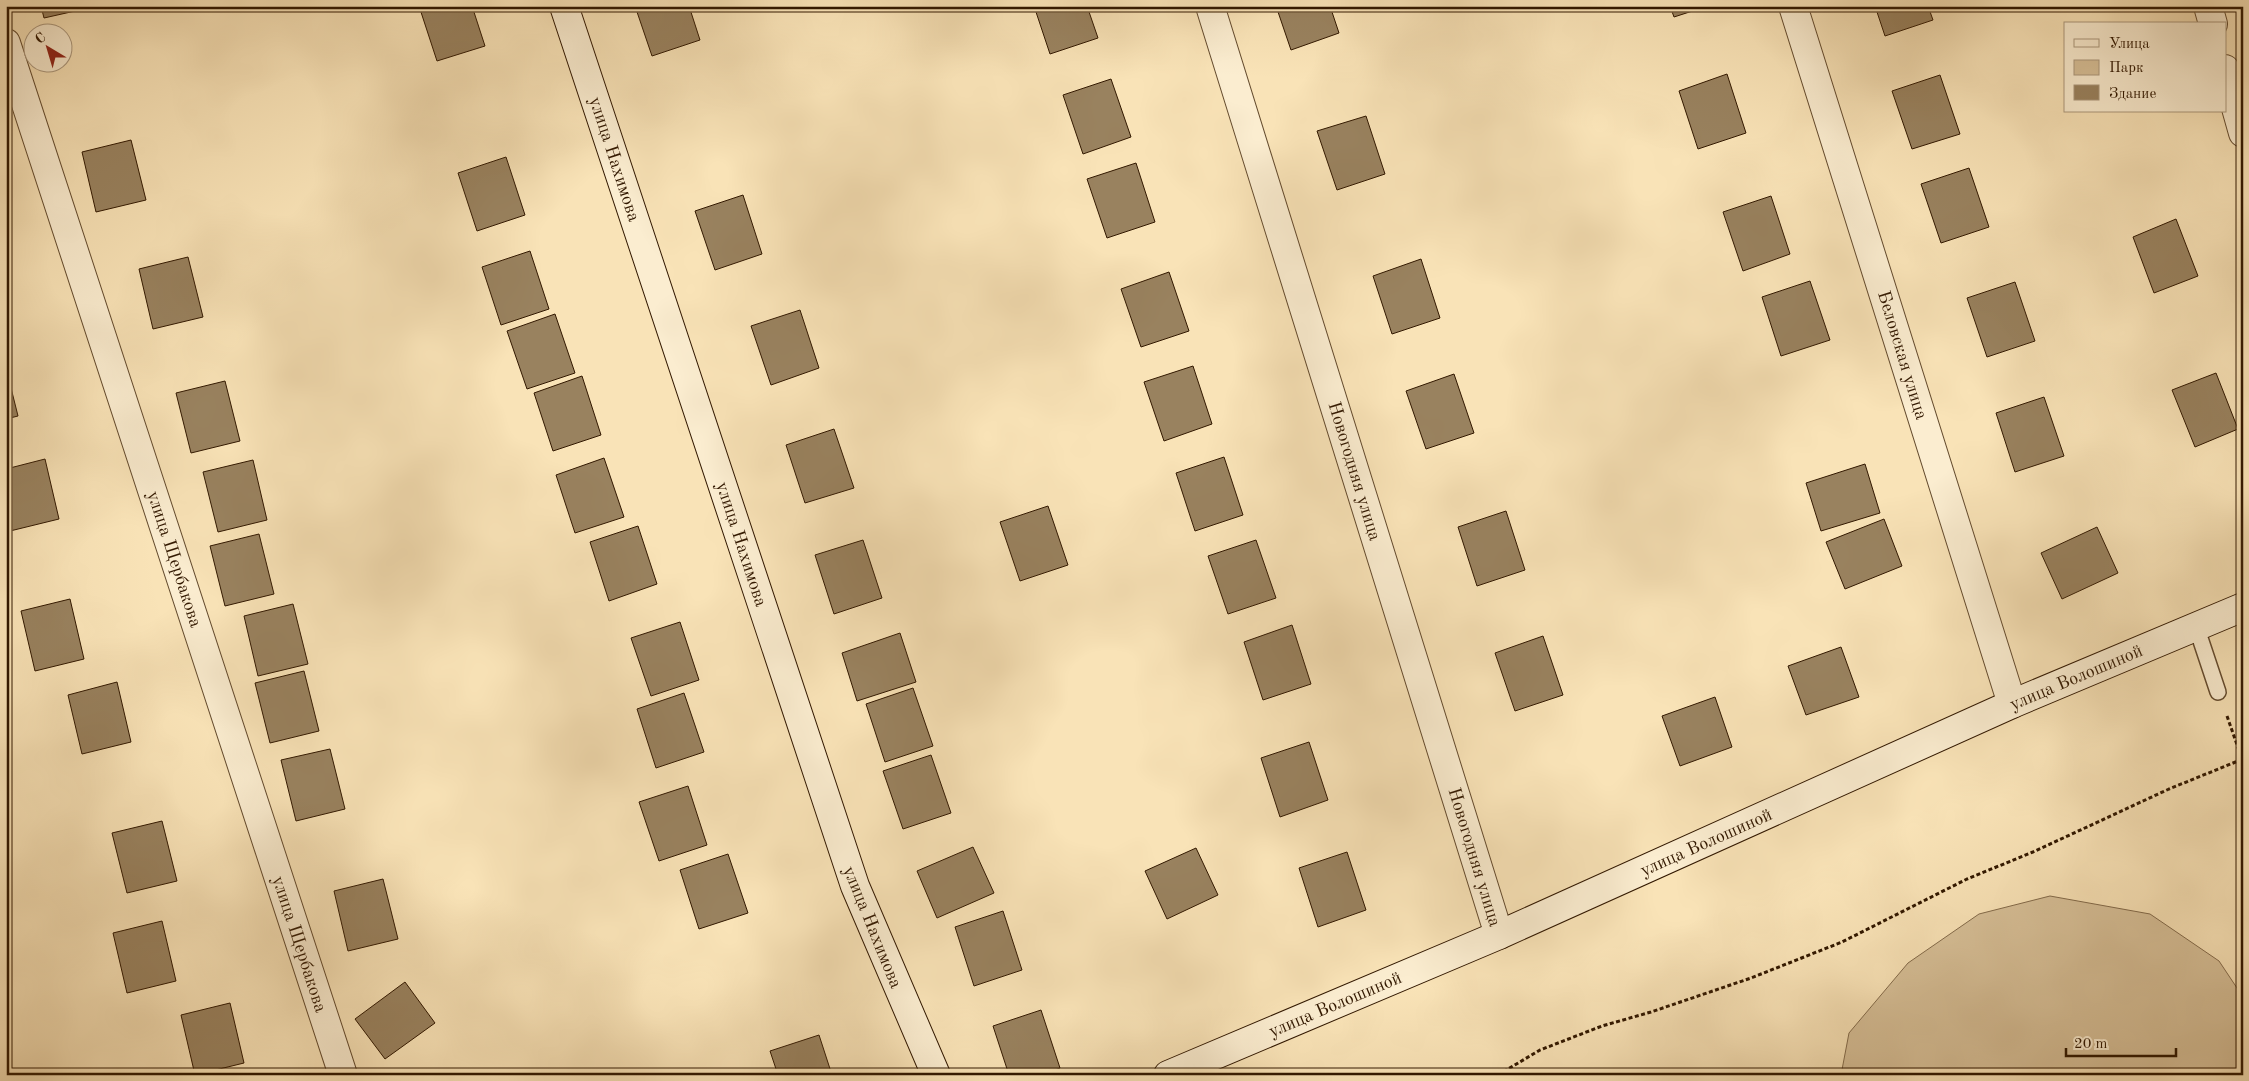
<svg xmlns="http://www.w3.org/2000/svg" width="2249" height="1081" font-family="'Old Standard TT',serif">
<rect width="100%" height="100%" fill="#f9e3b7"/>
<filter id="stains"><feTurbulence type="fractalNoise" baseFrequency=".004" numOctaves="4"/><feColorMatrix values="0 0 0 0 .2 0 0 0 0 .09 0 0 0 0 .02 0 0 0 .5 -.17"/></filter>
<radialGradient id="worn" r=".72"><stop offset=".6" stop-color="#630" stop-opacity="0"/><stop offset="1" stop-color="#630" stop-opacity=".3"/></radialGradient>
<path fill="#d7c098" stroke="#846c4c" d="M2050,896L2150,914L2219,961L2243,997V1075H1841L1849,1033L1908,963L1979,914Z"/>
<g fill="#99825f" stroke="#321800">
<path d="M41,6H93V7L44,18Z"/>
<path d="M419,6H472L485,46L437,61Z"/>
<path d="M635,6H689L700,40L652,56Z"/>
<path d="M1034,6H1087L1098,38L1050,54Z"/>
<path d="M1276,6H1330L1339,33L1291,50Z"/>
<path d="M1670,6H1708L1674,17Z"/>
<path d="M1875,6H1928L1933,20L1885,36Z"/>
<path d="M1727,74L1746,133L1698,149L1679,91Z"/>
<path d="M1940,75L1960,134L1912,149L1892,91Z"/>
<path d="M1111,79L1131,137L1083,154L1063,95Z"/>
<path d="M1366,116L1385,174L1337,190L1317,131Z"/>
<path d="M131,140L146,200L96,212L82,152Z"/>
<path d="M506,157L525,215L477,231L458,173Z"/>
<path d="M1136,163L1155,222L1107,238L1087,179Z"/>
<path d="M1969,168L1989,227L1941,243L1921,184Z"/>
<path d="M743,195L762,254L715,270L695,211Z"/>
<path d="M1771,196L1790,254L1743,271L1723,212Z"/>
<path d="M2176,219L2198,276L2154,293L2133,237Z"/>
<path d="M530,251L549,309L501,325L482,267Z"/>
<path d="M188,257L203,317L153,329L139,269Z"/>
<path d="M1421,259L1440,318L1392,334L1373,276Z"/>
<path d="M1169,272L1189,331L1141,347L1121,289Z"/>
<path d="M1810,281L1830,340L1781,356L1762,297Z"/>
<path d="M2015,282L2035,341L1987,357L1967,298Z"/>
<path d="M800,310L819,368L771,385L751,326Z"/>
<path d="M555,314L575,373L527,389L507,331Z"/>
<path d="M1193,366L1212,424L1164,441L1144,382Z"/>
<path d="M6,368L18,416L6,419Z"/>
<path d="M2216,373L2238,429L2195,447L2172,390Z"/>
<path d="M1454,374L1474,433L1426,449L1406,391Z"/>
<path d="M582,376L601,435L553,451L534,393Z"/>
<path d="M225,381L240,441L191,453L176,393Z"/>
<path d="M2044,397L2064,456L2015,472L1996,413Z"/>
<path d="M834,429L854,488L805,503L786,445Z"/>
<path d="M1224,457L1243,515L1195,531L1176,473Z"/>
<path d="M604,458L624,517L575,533L556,475Z"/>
<path d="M45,459L59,519L10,531L6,515V469Z"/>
<path d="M253,460L267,520L218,532L203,472Z"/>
<path d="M1865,464L1880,513L1821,531L1806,483Z"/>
<path d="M1048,506L1068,565L1020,581L1000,522Z"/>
<path d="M1506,511L1525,570L1477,586L1458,527Z"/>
<path d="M1884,519L1902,566L1845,589L1826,542Z"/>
<path d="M638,526L657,584L609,601L590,542Z"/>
<path d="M2097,527L2118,573L2062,599L2041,553Z"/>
<path d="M259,534L274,594L225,606L210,546Z"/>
<path d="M863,540L882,598L834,614L815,555Z"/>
<path d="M1256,540L1276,598L1228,614L1208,556Z"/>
<path d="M70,599L84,659L35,671L21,611Z"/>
<path d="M293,604L308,664L258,676L244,616Z"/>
<path d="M680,622L699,680L651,696L631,638Z"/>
<path d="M1292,625L1311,684L1263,700L1244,642Z"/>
<path d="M900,633L916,682L857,701L842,653Z"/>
<path d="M1543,636L1563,695L1515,711L1495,653Z"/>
<path d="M1841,647L1859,697L1806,715L1788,666Z"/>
<path d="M304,671L319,731L270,743L255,683Z"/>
<path d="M117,682L131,742L82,754L68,695Z"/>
<path d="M913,688L933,746L885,762L866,704Z"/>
<path d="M684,693L704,752L656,768L637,709Z"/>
<path d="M1715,697L1732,747L1680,766L1662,716Z"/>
<path d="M1309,742L1328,800L1280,817L1261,758Z"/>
<path d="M330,749L345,809L296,821L281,760Z"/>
<path d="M931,755L951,813L903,829L883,771Z"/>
<path d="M688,786L707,845L659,861L639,802Z"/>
<path d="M162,821L177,881L127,893L112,833Z"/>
<path d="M973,847L994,893L937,918L917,871Z"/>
<path d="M1196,848L1218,895L1167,919L1145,871Z"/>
<path d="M1347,852L1366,910L1318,927L1299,868Z"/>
<path d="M728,854L748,913L699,929L680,870Z"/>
<path d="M383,879L398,939L348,951L334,891Z"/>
<path d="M1003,911L1022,970L974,986L955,927Z"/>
<path d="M162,921L176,981L127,993L113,933Z"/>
<path d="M405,982L435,1023L385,1059L355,1019Z"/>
<path d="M230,1003L244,1063L195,1075L181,1015Z"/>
<path d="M1041,1010L1060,1068L1042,1075H1009L993,1026Z"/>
<path d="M819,1035L832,1075H778L770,1051Z"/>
</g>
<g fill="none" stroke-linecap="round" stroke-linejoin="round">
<defs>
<path id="lane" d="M2196,626L2218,692"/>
<g id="street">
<path d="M1210,6L1499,935"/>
<path d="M1793,6L2012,704"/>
<path d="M2208,6L2213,24"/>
<path d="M6,43L343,1075"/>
<path d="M2225,69L2243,133"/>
</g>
<g id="secondary">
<path d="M564,6L855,886L936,1075"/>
<path d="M1168,1075L1499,935L2012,704L2243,607"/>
</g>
</defs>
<use href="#lane" stroke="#644b2e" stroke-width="18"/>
<use href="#street" stroke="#644b2e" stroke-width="30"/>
<use href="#secondary" stroke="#321800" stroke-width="30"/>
<g stroke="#321800" stroke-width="3" stroke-dasharray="4 2.5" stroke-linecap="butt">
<path d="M2227,716L2242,759"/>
<path d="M1498,1075L1540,1050L1602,1026L1651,1012L1751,978L1842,942L1967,879L2033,852L2169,789L2243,759"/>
</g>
<use href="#lane" stroke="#fbedd0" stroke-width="15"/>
<use href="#street" stroke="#fbedd0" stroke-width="28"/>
<use href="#secondary" stroke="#fbedd0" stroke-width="28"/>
</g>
<g text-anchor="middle" stroke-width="4.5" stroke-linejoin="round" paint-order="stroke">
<g font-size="18" fill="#321800" stroke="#fbedd0">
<text transform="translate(615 159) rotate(72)" y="6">улица Нахимова</text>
<text transform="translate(1903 355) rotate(73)" y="6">Беловская улица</text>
<text transform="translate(1355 471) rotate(73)" y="6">Новогодняя улица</text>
<text transform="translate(742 544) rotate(72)" y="6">улица Нахимова</text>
<text transform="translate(175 559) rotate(72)" y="6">улица Щербакова</text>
<text transform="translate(2076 677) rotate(-23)" y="6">улица Волошиной</text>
<text transform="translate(1706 842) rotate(-24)" y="6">улица Волошиной</text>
<text transform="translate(1475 857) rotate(73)" y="6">Новогодняя улица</text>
<text transform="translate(873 927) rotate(68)" y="6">улица Нахимова</text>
<text transform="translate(300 944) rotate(72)" y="6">улица Щербакова</text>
<text transform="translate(1335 1004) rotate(-23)" y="6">улица Волошиной</text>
</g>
</g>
<rect width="2249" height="1081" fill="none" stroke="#f9e3b7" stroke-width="25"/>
<rect x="8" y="8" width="2234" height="1066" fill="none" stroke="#321800" stroke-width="2.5"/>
<rect x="12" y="12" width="2224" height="1056" fill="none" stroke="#321800"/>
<rect x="2064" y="22" width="162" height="90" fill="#fbedd0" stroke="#ab987d"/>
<rect x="2074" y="39" width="25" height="8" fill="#fbedd0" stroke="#ab987d"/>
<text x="2109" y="48" font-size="15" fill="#321800">Улица</text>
<rect x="2074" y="60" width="25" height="15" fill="#d7c098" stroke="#ab987d"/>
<text x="2109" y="72" font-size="15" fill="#321800">Парк</text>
<rect x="2074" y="85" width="25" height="15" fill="#99825f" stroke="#ab987d"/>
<text x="2109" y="98" font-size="15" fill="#321800">Здание</text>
<g transform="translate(48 48) rotate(322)"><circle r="24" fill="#fbedd0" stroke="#ab987d"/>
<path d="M0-4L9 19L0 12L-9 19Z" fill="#8f2418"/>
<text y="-8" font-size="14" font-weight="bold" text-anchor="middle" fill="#321800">С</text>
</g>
<path d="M2066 1048v8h110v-8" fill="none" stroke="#321800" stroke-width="2.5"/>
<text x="2074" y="1048" font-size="15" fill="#321800" stroke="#fbedd0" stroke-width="4" paint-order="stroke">20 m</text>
<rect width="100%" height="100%" filter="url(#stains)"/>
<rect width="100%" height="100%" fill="url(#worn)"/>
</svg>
